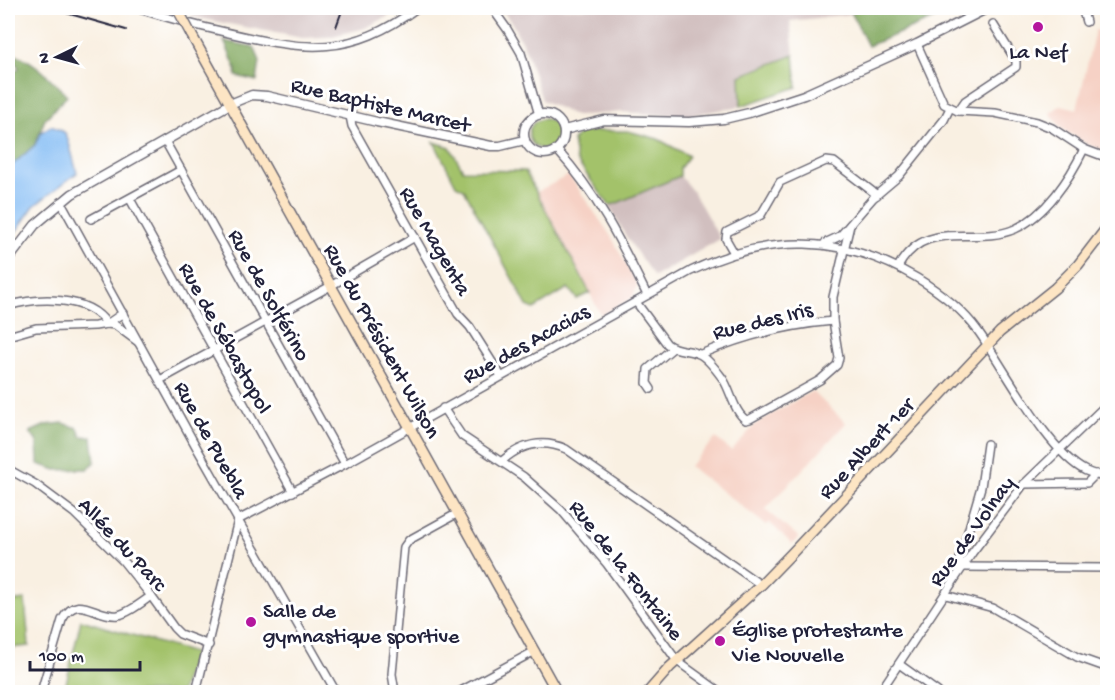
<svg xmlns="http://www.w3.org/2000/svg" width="1115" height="700" font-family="'Gochi Hand',sans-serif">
<rect width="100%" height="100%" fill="#fff"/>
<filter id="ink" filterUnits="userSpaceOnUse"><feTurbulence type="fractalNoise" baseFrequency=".0167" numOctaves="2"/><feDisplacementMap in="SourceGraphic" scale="12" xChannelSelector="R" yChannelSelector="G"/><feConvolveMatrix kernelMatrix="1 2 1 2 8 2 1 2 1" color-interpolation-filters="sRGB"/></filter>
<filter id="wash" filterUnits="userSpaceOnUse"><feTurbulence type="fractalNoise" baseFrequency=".008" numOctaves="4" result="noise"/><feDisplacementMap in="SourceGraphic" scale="24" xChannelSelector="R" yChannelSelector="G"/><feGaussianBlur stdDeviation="1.35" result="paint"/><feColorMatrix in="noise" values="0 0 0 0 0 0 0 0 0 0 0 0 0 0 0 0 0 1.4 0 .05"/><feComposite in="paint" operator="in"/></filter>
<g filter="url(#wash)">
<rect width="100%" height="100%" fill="#f9f0e2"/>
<g fill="#f6d1c5">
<path d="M1095,30L1107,32V153L1087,144L1061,128L1050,113L1061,105L1077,109Z"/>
<path d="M569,175L612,238L637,285L633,297L601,315L537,192Z"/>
<path d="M812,391L846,423L765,510L799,537L792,544L769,522L766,525L689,466L716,438L731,451L757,423Z"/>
</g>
<g fill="#d1bfbf">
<path d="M188,8H400L387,17L365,28L329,37L302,38L193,17Z"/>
<path d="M500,8H851L852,14L790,21L794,55L740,76L741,106L685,116L622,112L576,116L542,100L526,51L512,23Z"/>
<path d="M680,176L694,193L720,239L654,277L627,238L609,205L615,204Z"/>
</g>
<g fill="#a3c26a" stroke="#627252" stroke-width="1.5">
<path d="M794,55L797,87L741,106L740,76Z"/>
<circle cx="544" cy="134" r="15"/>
<path d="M595,131H628L658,139L689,156L680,168V176L615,204L609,205L576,160L573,140L581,132Z"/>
<path d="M434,142L450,147L463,170L525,171L590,293L577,299L568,288L534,309L527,306L464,189L456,185Z"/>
<path d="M25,600L29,646L11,648L8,602Z"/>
<path d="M81,620L194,653L181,692H64Z"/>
</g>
<g fill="#82a85e" stroke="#52654c" stroke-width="1.5">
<path d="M851,8H960L868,46L852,14Z"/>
<path d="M224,41L254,47L260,61L257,81L236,76V69Z"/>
<path d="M8,54C31,55 52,80 67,96L45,119L35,145L8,169V77L19,68L15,62L8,60Z"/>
<path d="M63,423L78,428L81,436L92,437L95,462L88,469L56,470L38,464L37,442L30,432L46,425Z"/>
</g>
<path fill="#83bcf4" stroke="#526f98" stroke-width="1.5" d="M51,126C55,128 62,130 65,133C68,136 75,166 77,173L34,206L8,243V169L35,145L41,132Z"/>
</g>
<g filter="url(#ink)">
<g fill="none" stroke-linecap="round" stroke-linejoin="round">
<defs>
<g id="minor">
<path d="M136,8C167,18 198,26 229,33C306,51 351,57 417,8"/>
<path d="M492,8L507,29L521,53L539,115"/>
<path d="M1082,8L1086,22"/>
<path d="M917,44L944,104L958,111L995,113L1037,122L1052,128L1084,149L1108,158"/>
<path d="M958,111L965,101L1016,67V61L993,24"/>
<path d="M350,116L352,126L458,314L470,327L501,376"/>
<path d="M165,141L345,464"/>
<path d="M557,150C596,192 622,244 647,295"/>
<path d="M130,199L293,492"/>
<path d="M61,202L198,450L336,692"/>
<path d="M91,219L181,170"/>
<path d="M825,243L840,236L873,198L899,176L944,120L950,108"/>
<path d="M734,253L726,239L727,232L761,215L780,182L826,161L834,162L877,195"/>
<path d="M898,267C926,216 973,247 1015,229C1046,215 1070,178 1084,149"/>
<path d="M636,302L667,344C677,352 689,349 699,354C708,358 717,371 723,379C731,391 734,412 746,420L750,419L820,380L837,365L839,358L833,321V297L850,225"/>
<path d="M8,306C37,297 88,295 107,324"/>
<path d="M107,324L115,325L138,342"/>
<path d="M8,336L36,328L95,326L107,324L123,313"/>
<path d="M701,354C743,336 787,325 833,321"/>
<path d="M160,380L327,288L415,237"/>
<path d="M651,389L647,383L648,369L673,348"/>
<path d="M443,408L462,436L524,477L561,510L607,564L677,661L720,692"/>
<path d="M502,461C521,444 543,439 566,449L761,585"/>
<path d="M8,469L35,484L74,513L123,561L151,596L174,628L180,634L209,645"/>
<path d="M1024,484L1087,483L1096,474"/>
<path d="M963,567L1108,568"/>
<path d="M963,567L959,562L981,487L987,444"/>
<path d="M946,595L993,608L1077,657L1108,668"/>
<path d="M899,664L938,692"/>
<path d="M41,692L62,620C78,591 96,618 118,615C129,613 141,603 151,596"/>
<path d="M196,692L238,520L345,464L691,271C768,234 842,234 917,278C940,292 962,309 978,331C1005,368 1047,452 1086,471C1093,474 1101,476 1108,479"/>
<path d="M395,692L392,674L404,547L409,540L458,513"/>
<path d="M459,692L535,651"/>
<path d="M880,692L972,553L1024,484L1108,403"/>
</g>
<g id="tertiary">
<circle cx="544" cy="134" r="20"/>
<path d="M564,130L604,120L689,122L724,119L749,113L804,95L917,44L988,8"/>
<path d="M8,260L35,225L72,194L230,104L252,95L267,96L377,122L491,146H500L525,140"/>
</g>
<g id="secondary">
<path d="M191,34L557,692"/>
<path d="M648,692L670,667L761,585L792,553L1000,332L1055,288L1078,265L1108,226"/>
</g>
</defs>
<use href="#minor" stroke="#6d6a75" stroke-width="10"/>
<use href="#tertiary" stroke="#6d6a75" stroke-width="11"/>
<use href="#secondary" stroke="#6d6a75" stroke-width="12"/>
<use href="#minor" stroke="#fff" stroke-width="7"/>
<use href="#tertiary" stroke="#fff" stroke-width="8"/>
<use href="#secondary" stroke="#fde5c4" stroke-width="9"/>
<g stroke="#22223b" stroke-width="2">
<path d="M49,8L126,30"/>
<path d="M336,27L343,8"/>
</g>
<defs>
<path id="secondary-bridge" d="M177,8L191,34"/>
</defs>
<use href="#secondary-bridge" stroke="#6d6a75" stroke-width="12" stroke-linecap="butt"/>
<use href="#secondary-bridge" stroke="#fde5c4" stroke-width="9"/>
</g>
</g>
<g fill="#b5179e" stroke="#fff" stroke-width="2">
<circle cx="1038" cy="27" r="6"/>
<circle cx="251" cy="622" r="6"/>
<circle cx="720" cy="641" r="6"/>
</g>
<g text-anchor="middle" stroke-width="6" stroke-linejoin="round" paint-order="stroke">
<g font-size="22" fill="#22223b" stroke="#fff" text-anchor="start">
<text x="1038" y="58" text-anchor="middle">La Nef</text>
<text x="263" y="617">Salle de<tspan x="263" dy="25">gymnastique sportive</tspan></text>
<text x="732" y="636">Église protestante<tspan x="732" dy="25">Vie Nouvelle</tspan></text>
</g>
<g font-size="22" fill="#22223b" stroke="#fff">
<text transform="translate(381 103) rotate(13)" y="8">Rue Baptiste Marcet</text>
<text transform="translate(437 240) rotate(60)" y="8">Rue Magenta</text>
<text transform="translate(271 294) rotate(61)" y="8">Rue de Solférino</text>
<text transform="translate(762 319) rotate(-14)" y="8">Rue des Iris</text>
<text transform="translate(227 337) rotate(61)" y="8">Rue de Sébastopol</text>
<text transform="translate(384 340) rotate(61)" y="8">Rue du Président Wilson</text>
<text transform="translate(525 342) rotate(-29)" y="8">Rue des Acacias</text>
<text transform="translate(213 439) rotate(61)" y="8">Rue de Puebla</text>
<text transform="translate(865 447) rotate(-47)" y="8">Rue Albert 1er</text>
<text transform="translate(970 530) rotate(-54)" y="8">Rue de Volnay</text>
<text transform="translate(124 543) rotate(47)" y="8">Allée du Parc</text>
<text transform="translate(628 569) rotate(52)" y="8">Rue de la Fontaine</text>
</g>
</g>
<rect width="1115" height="700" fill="none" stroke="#fff" stroke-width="30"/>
<g transform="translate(57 57) rotate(265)" stroke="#ffffff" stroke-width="4.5" paint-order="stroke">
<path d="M0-4.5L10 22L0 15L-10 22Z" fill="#22223b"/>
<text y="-9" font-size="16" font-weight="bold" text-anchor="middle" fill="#22223b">N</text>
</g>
<path d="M30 661v9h110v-9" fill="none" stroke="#22223b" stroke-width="3"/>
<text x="39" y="661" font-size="18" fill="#22223b" stroke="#ffffff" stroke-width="4.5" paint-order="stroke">100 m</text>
</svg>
